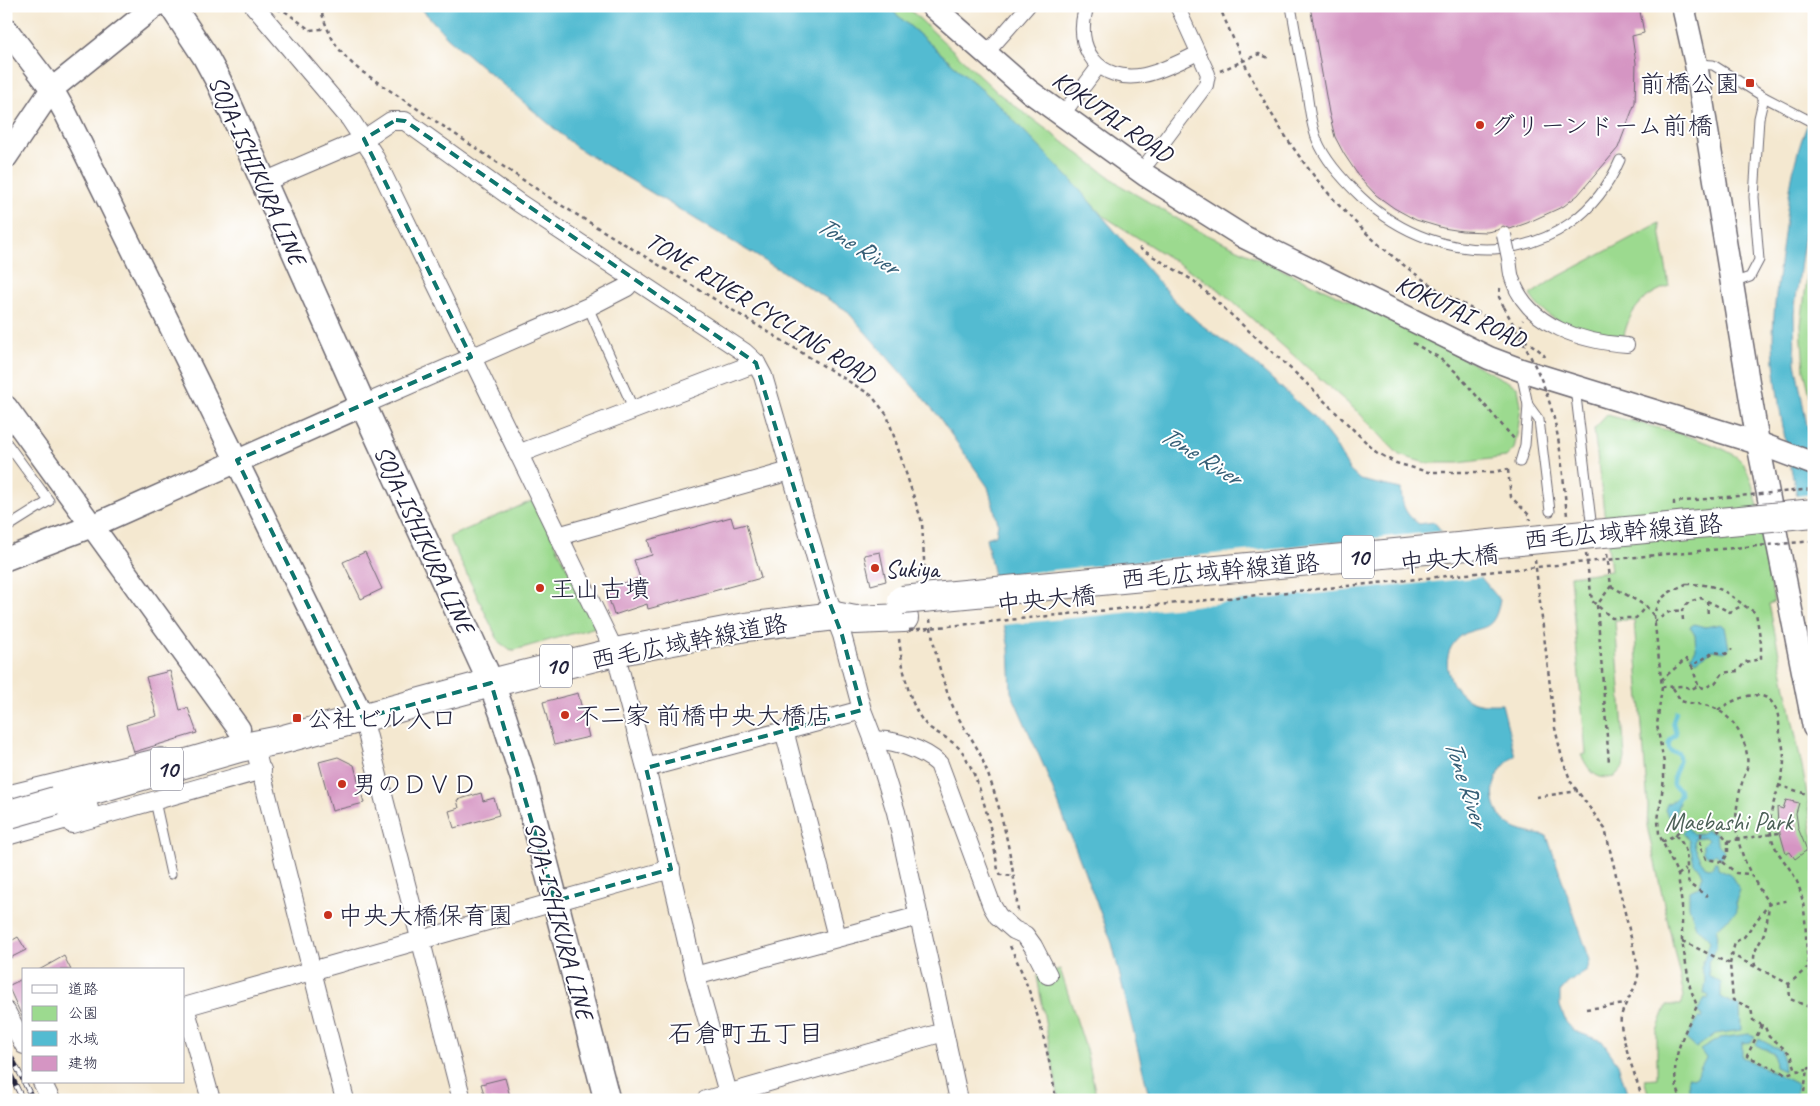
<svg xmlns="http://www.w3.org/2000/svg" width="1820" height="1106" font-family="Caveat,'Klee One',sans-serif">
<rect width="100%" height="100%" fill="#fff"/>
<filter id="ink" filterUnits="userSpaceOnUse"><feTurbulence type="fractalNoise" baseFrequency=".02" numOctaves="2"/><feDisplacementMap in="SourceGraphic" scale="10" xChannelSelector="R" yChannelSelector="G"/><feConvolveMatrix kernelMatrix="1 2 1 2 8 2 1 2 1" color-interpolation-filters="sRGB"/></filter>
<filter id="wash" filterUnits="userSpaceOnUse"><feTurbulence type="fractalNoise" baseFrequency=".0096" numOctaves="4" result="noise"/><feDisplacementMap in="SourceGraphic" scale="20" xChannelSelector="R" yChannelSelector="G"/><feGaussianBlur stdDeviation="1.12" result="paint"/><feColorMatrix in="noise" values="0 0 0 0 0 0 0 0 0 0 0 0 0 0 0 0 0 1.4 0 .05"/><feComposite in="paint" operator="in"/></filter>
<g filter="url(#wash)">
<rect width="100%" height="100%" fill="#f4e8d0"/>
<g fill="#9cda8f" stroke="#5f7e65">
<path d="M887,6H906L998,93L1123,187L1195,229L1390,320L1518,387L1521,406L1518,430L1514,449L1506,457L1459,463H1425L1399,455L1359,413L1217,288L1102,215L997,103Z"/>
<path d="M1814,221V412L1804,370L1801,325Z"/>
<path d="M1659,223L1669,286C1644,295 1629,310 1624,336C1589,332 1549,327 1530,295L1552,280Z"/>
<path d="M1607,415C1636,423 1726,441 1742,462C1760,487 1768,569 1774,602L1769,604L1805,782L1814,842V1100H1650L1644,1079L1657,1078V1031L1667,1005H1681L1684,996L1647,826L1648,807L1634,620H1615L1625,758L1623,767L1614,777C1595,781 1589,770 1581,755L1586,754L1570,576L1611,571L1594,429Z"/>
<path d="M534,500L596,627L511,651L499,642L449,537Z"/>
<path d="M1060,969L1086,1049L1097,1100H1059L1037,976Z"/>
</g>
<g fill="#53bbd1" stroke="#3a6e86">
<path d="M419,6H887L997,103L1072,181L1174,300L1199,323L1253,362L1315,418L1333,441L1350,471L1360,480L1401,489C1402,506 1405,514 1419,524L1434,522L1500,600C1493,642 1473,619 1454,643C1439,662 1451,692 1472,701C1482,705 1492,704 1502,704L1515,756C1487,774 1485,814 1516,829C1525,833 1537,834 1547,836L1590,960L1587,971L1568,983L1560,992V1006L1566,1022L1574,1031L1602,1041L1618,1064L1629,1100H1150L1112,943L1045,769L1011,692L1009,648L986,538L996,535L998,523L988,487L936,413L846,310L576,147L447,37Z"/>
<path d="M1814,110V187L1806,225L1794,314L1795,362L1814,463V570C1799,501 1780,432 1774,362C1770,319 1779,276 1784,234C1790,187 1793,153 1814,110Z"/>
<path d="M1694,624L1705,627L1721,624L1725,627L1729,648L1725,652L1713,650L1696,661L1691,656L1696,649L1695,635L1690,627Z"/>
<path d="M1676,799L1679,802L1676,812L1684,823L1679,828L1669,818L1665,810L1667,804Z"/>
<path d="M1687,827L1693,834H1701L1705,830L1716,833L1717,843L1724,850L1720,859L1716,854L1708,856L1703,852V845L1708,840L1705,837L1695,838L1694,841C1696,852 1699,862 1708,868L1713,867L1714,862H1717L1718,868L1730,874L1740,890L1736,901L1737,911L1717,929L1716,948L1708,962L1709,976L1721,983V997L1740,1007L1741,1030L1715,1034L1696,1048L1686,1039L1699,1017L1702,1019L1703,1016L1697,1012L1705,998L1708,999L1709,996L1704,993L1706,981L1701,968L1710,942L1706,935L1696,927L1689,906V891L1699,887L1703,875L1700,868L1694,864L1689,841L1683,832Z"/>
<path d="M1749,1034L1755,1036L1751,1042L1742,1043V1057L1797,1084L1795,1100H1690L1688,1077L1695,1078L1706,1058L1700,1050L1720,1038Z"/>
<path d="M1759,1039L1782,1051L1784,1071L1775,1067L1774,1054L1756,1045Z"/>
</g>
<g fill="#f4e8d0">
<path d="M1814,494V545L1806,546L1796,496Z"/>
<path d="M1445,531L1484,577L1002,625L991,576Z"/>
</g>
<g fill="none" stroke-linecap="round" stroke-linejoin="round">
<path stroke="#53bbd1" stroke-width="4.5" d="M1676,712L1673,722L1676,734C1671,740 1666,742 1670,751L1678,753C1683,765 1671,773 1673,785L1680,790V795L1677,800"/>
</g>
<g id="blocks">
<g fill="#d595c3">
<path d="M1310,6H1639L1644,33L1632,36L1636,63L1635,103L1618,148L1578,195L1564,206L1527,223L1510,229L1503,226L1497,230L1487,232L1462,231L1443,228L1416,220L1394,208L1376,195L1360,178L1344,154L1335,137L1329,113Z"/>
<path d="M731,517L734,527L746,524L761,578L648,609L647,604L614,615L606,589L640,578L634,560L652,555L648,540Z"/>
<path d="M365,552L382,589L361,599L343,562Z"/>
<path d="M880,552L886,581L871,585L864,555Z"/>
<path d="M170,671L180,710L188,708L197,733L134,752L126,725L157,716L146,677Z"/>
<path d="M578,693L589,737L554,745L543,702Z"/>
<path d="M338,757L354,765L364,803L332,811L319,762Z"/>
<path d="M481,793L483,801L494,798L499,815L454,828L449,811L459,808L457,800Z"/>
<path d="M1786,800L1799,803L1796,813L1798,828L1807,850L1795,859L1790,852L1786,854L1778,826L1777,807L1783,809Z"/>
<path d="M18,937L26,950L6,960V944Z"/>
<path d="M64,956L71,970H39Z"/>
<path d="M24,978V1021L8,986Z"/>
<path d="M505,1078L511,1100H486L481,1084Z"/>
</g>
</g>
</g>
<g filter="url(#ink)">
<use href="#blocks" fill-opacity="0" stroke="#6c676f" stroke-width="1"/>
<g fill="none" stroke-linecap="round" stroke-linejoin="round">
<defs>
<g id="service">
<path d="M1291,6C1296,35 1301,63 1307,92C1309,108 1311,125 1317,140C1326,162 1344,181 1361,197C1441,273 1572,270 1620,160"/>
<path d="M1696,64L1713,65L1764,97L1814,123"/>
<path d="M1732,283L1750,277L1759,260L1754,197L1759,118L1764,97"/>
<path d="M588,307L634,410"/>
<path d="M1521,372L1528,405L1539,420L1550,511"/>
<path d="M1575,388L1592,529L1595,528"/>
<path d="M6,442L49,501L6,528"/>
<path d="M1520,462L1525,445L1528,405"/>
<path d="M155,801L171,874"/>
</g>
<g id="pedestrian">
<path d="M1087,6C1072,48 1099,84 1144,75C1163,71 1181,61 1198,53"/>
<path d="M993,46L1028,6"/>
<path d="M1069,106L1099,66"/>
<path d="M1149,161L1206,85L1208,74L1177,6"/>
<path d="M1509,258C1510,265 1510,274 1513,281C1529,327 1584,342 1627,345"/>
</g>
<g id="minor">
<path d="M254,6L350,119L373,154L615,652L646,768L695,976L730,1100"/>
<path d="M264,182L364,139L391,121H405L519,203L744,352L756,363L763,376L827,596L842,635L862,710L874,741L896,812L959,1100"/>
<path d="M363,405L588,307L627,287L632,278"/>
<path d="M518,454L756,363"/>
<path d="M558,536L790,471"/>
<path d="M363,718L462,1100"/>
<path d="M784,730L837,937"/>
<path d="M874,741C893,738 925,751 939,764L992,906L998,916L1014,930L1025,935L1033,946L1048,975"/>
<path d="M258,760L345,1100"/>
<path d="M646,768L862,710"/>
<path d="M6,795L161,757"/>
<path d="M72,824L262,770"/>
<path d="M695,976L919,916"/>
<path d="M184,1007L671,869"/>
<path d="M185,1007L211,1100"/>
<path d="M6,1011L24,1045"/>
<path d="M42,1082L51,1100"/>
<path d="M706,1100L944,1032"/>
</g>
<g id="tertiary">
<path d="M932,6L1029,91L1147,176L1244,237L1489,358L1521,370L1758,443L1814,464"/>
<path d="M1683,6L1696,64L1758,443L1814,727"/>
<path d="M6,29L52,89L66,114L363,718"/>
<path d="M6,157L52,89L155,6"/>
<path d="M6,407L239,729"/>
<path d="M6,559L92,526L363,405"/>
</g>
<path id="secondary" d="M172,6L205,56L219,82L363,405L491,683L502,712L523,777L607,1100"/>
<g id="primary">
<path d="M55,801L239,748L280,740L491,683L615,652L746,627L835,616L855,620L904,618"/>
<path d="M6,831L84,809"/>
</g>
</defs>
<use href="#service" stroke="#6c676f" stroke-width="11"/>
<use href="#pedestrian" stroke="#6c676f" stroke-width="16"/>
<use href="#minor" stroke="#6c676f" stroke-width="20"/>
<use href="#tertiary" stroke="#6c676f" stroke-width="25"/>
<use href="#secondary" stroke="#6c676f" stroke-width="28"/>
<use href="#primary" stroke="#6c676f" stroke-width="30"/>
<g stroke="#6c676f" stroke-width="2.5" stroke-dasharray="4 4" stroke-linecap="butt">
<path d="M320,6C327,34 338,53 361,71L556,202L871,395L887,415L922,522L925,578"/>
<path d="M1219,6C1232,36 1245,67 1261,95C1302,171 1359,236 1431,285C1450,299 1539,343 1545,357"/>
<path d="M277,9L286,12L310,30L321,29L325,26"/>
<path d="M1220,71L1259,54L1269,58"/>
<path d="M1139,248L1194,281L1303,380L1376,452L1396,463L1428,472H1494L1508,469"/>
<path d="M1500,288L1499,297L1504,307"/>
<path d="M1522,336L1521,323L1523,320"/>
<path d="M1413,343L1438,357L1456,372L1515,440"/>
<path d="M1508,470L1511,497L1530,516V520"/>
<path d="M1586,554L1592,601L1612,618H1636L1646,606"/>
<path d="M1607,554L1611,586L1597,605L1609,763"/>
<path d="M1535,560L1555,728L1562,758L1571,782L1605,829L1638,967C1641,985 1625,999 1621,1017C1618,1030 1638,1084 1643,1100"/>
<path d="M1686,584C1726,584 1726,595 1756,613L1761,643V659L1745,662L1738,671L1723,673L1715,683L1704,688L1698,686L1691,689L1684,686L1662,687L1654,616C1657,597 1670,591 1686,584Z"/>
<path d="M1611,586L1646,606L1654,616"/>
<path d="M1707,601L1708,616"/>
<path d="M930,619C933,648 944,691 958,717C967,733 978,746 984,764C1003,811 1013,862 1018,912"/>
<path d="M1683,620L1682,610L1689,602L1701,598L1730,612L1743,605"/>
<path d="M1654,622L1669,612L1682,610"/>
<path d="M899,639C902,665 909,712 930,728C943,737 957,742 965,756C984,790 992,833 998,870L1001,875L1013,876"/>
<path d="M1661,680L1686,659L1692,666"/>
<path d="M1698,685L1692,666L1714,652L1726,654L1732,649"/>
<path d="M1662,687L1657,725L1664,763V779L1658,820L1659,834L1678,875L1682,906V941L1690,987L1697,1006C1683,1035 1665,1067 1682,1100"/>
<path d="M1673,688L1681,701C1693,705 1707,703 1718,710C1737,721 1750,747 1747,768C1746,773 1743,778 1742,783C1738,796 1736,810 1736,824C1738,854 1753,880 1769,904C1768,914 1767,924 1764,933C1759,947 1750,952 1756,968"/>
<path d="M1718,710C1733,700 1763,684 1775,707C1779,714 1779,725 1780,733C1782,742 1784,751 1784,760C1784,785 1766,807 1771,834C1774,855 1793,867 1799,887C1810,920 1802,955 1814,988"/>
<path d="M1778,785L1813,796"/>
<path d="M1536,797L1578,791"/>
<path d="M1702,825L1700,847L1706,859L1723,862L1728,853V841"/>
<path d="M1675,835C1692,850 1684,863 1689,884L1707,896"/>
<path d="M1662,842L1675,835L1688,822L1715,826L1728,841L1779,833"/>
<path d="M1723,862L1736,873L1749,874"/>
<path d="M1678,875L1686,869"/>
<path d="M1682,941L1730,964L1733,1000L1751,1008L1753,1020L1765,1027L1769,1037C1780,1043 1784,1050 1791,1054L1796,1071L1807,1069"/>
<path d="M1010,946C1034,995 1048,1046 1056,1100"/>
<path d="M1730,954L1789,984L1807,968"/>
<path d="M1730,964L1735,942L1744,937L1769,904L1790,900"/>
<path d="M1789,984L1790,999L1814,1009"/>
<path d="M1586,1009L1626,1004"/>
<path d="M1762,1025L1747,1056L1786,1074L1796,1071"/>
<path d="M1803,1100L1807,1069L1814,1067"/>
</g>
<use href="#service" stroke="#fff" stroke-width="9"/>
<use href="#pedestrian" stroke="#fff" stroke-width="14"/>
<use href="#minor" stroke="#fff" stroke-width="18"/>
<use href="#tertiary" stroke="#fff" stroke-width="22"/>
<use href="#secondary" stroke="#fff" stroke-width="25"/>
<use href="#primary" stroke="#fff" stroke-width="28"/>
<defs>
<g id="rail">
<path d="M6,1048L24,1081"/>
<path d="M6,1066L23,1100"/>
<path d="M24,1082L33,1100"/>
</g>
</defs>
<use href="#rail" stroke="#22223b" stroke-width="5.5"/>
<use href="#rail" stroke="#fff" stroke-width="4" stroke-dasharray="11" stroke-linecap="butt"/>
<defs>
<path id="pedestrian-bridge" d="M1504,235L1509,258"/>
<g id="primary-bridge">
<path d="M902,600L1814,513"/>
<path d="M6,815L55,801"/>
</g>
</defs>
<use href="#pedestrian-bridge" stroke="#6c676f" stroke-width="16" stroke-linecap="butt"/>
<use href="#primary-bridge" stroke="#6c676f" stroke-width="30" stroke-linecap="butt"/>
<g stroke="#6c676f" stroke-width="2.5" stroke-dasharray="4 4" stroke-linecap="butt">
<path d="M1504,307C1520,338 1539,368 1549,401C1561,438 1563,477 1567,516"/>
<path d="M1674,505V502L1814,489"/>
<path d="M909,630L1676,553L1814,541"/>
</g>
<use href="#pedestrian-bridge" stroke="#fff" stroke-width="14"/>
<use href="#primary-bridge" stroke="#fff" stroke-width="28"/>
</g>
</g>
<path fill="none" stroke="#0f766e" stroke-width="4" stroke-dasharray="10 6" stroke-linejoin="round" d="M396,120L405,121L756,363L827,596L842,635L862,710L646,768L671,869L555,901L491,683L363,718L237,460L471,357L364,139Z"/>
<g fill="#c8321e" stroke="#fff" stroke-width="2">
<rect x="1745" y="78" width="10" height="10" rx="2.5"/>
<circle cx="1480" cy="125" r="5"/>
<circle cx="875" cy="568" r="5"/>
<circle cx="540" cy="588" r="5"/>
<circle cx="565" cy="715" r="5"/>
<rect x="292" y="713" width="10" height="10" rx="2.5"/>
<circle cx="342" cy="784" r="5"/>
<circle cx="328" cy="915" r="5"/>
</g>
<g text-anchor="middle" stroke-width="4" stroke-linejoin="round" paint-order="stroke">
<g fill="#fff" stroke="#646476" stroke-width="1">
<rect x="1342" y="535.5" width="32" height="43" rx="4"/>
<rect x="540" y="644.5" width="32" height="43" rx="4"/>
<rect x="151" y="747.5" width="32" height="43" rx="4"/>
</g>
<g font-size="24" font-weight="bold" fill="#22223b">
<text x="1358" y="565">10</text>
<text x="556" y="674">10</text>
<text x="167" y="777">10</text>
</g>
<g font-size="25" fill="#22223b" stroke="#fff" text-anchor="start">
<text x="1740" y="92" text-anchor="end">前橋公園</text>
<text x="1490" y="134">グリーンドーム前橋</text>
<text x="885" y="577">Sukiya</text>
<text x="550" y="597">王山古墳</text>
<text x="575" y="724">不二家 前橋中央大橋店</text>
<text x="307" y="727">公社ビル入口</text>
<text x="352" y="793">男のＤＶＤ</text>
<text x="338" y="924">中央大橋保育園</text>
</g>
<g font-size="25" fill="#22223b" stroke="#fff">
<text transform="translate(1113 116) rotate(35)" y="9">KOKUTAI ROAD</text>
<text transform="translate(258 170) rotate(66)" y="9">SOJA-ISHIKURA LINE</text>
<text transform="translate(761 307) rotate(32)" y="9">TONE RIVER CYCLING ROAD</text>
<text transform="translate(1461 311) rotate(25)" y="9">KOKUTAI ROAD</text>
<text transform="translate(1623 531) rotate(-5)" y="9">西毛広域幹線道路</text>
<text transform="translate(425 539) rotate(65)" y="9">SOJA-ISHIKURA LINE</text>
<text transform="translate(1449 558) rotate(-6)" y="9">中央大橋</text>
<text transform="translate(1220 570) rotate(-5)" y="9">西毛広域幹線道路</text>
<text transform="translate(1046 599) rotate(-6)" y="9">中央大橋</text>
<text transform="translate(689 641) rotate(-11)" y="9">西毛広域幹線道路</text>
<text transform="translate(560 920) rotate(75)" y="9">SOJA-ISHIKURA LINE</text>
</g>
<g font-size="25" fill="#4d6258" stroke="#fff">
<text x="1729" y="830">Maebashi Park</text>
</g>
<g font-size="26" font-style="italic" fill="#365f77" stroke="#fff">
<text transform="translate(858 245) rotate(31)" y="9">Tone River</text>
<text transform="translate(1201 455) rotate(32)" y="9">Tone River</text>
<text transform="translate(1467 783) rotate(72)" y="9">Tone River</text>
</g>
<g font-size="26" fill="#22223b" stroke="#fff">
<text x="746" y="1042">石倉町五丁目</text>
</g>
</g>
<rect width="1820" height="1106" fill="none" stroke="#fff" stroke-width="25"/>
<rect x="22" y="968" width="162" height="115" fill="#ffffff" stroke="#a7a7b1"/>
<rect x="32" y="985" width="25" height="8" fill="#ffffff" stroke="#a7a7b1"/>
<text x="68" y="994" font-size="15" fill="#22223b">道路</text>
<rect x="32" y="1006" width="25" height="15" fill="#9cda8f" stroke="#a7a7b1"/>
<text x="68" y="1018" font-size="15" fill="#22223b">公園</text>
<rect x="32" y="1031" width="25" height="15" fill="#53bbd1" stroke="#a7a7b1"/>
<text x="68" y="1044" font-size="15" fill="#22223b">水域</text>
<rect x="32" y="1056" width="25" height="15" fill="#d595c3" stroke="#a7a7b1"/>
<text x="68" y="1068" font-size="15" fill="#22223b">建物</text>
</svg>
